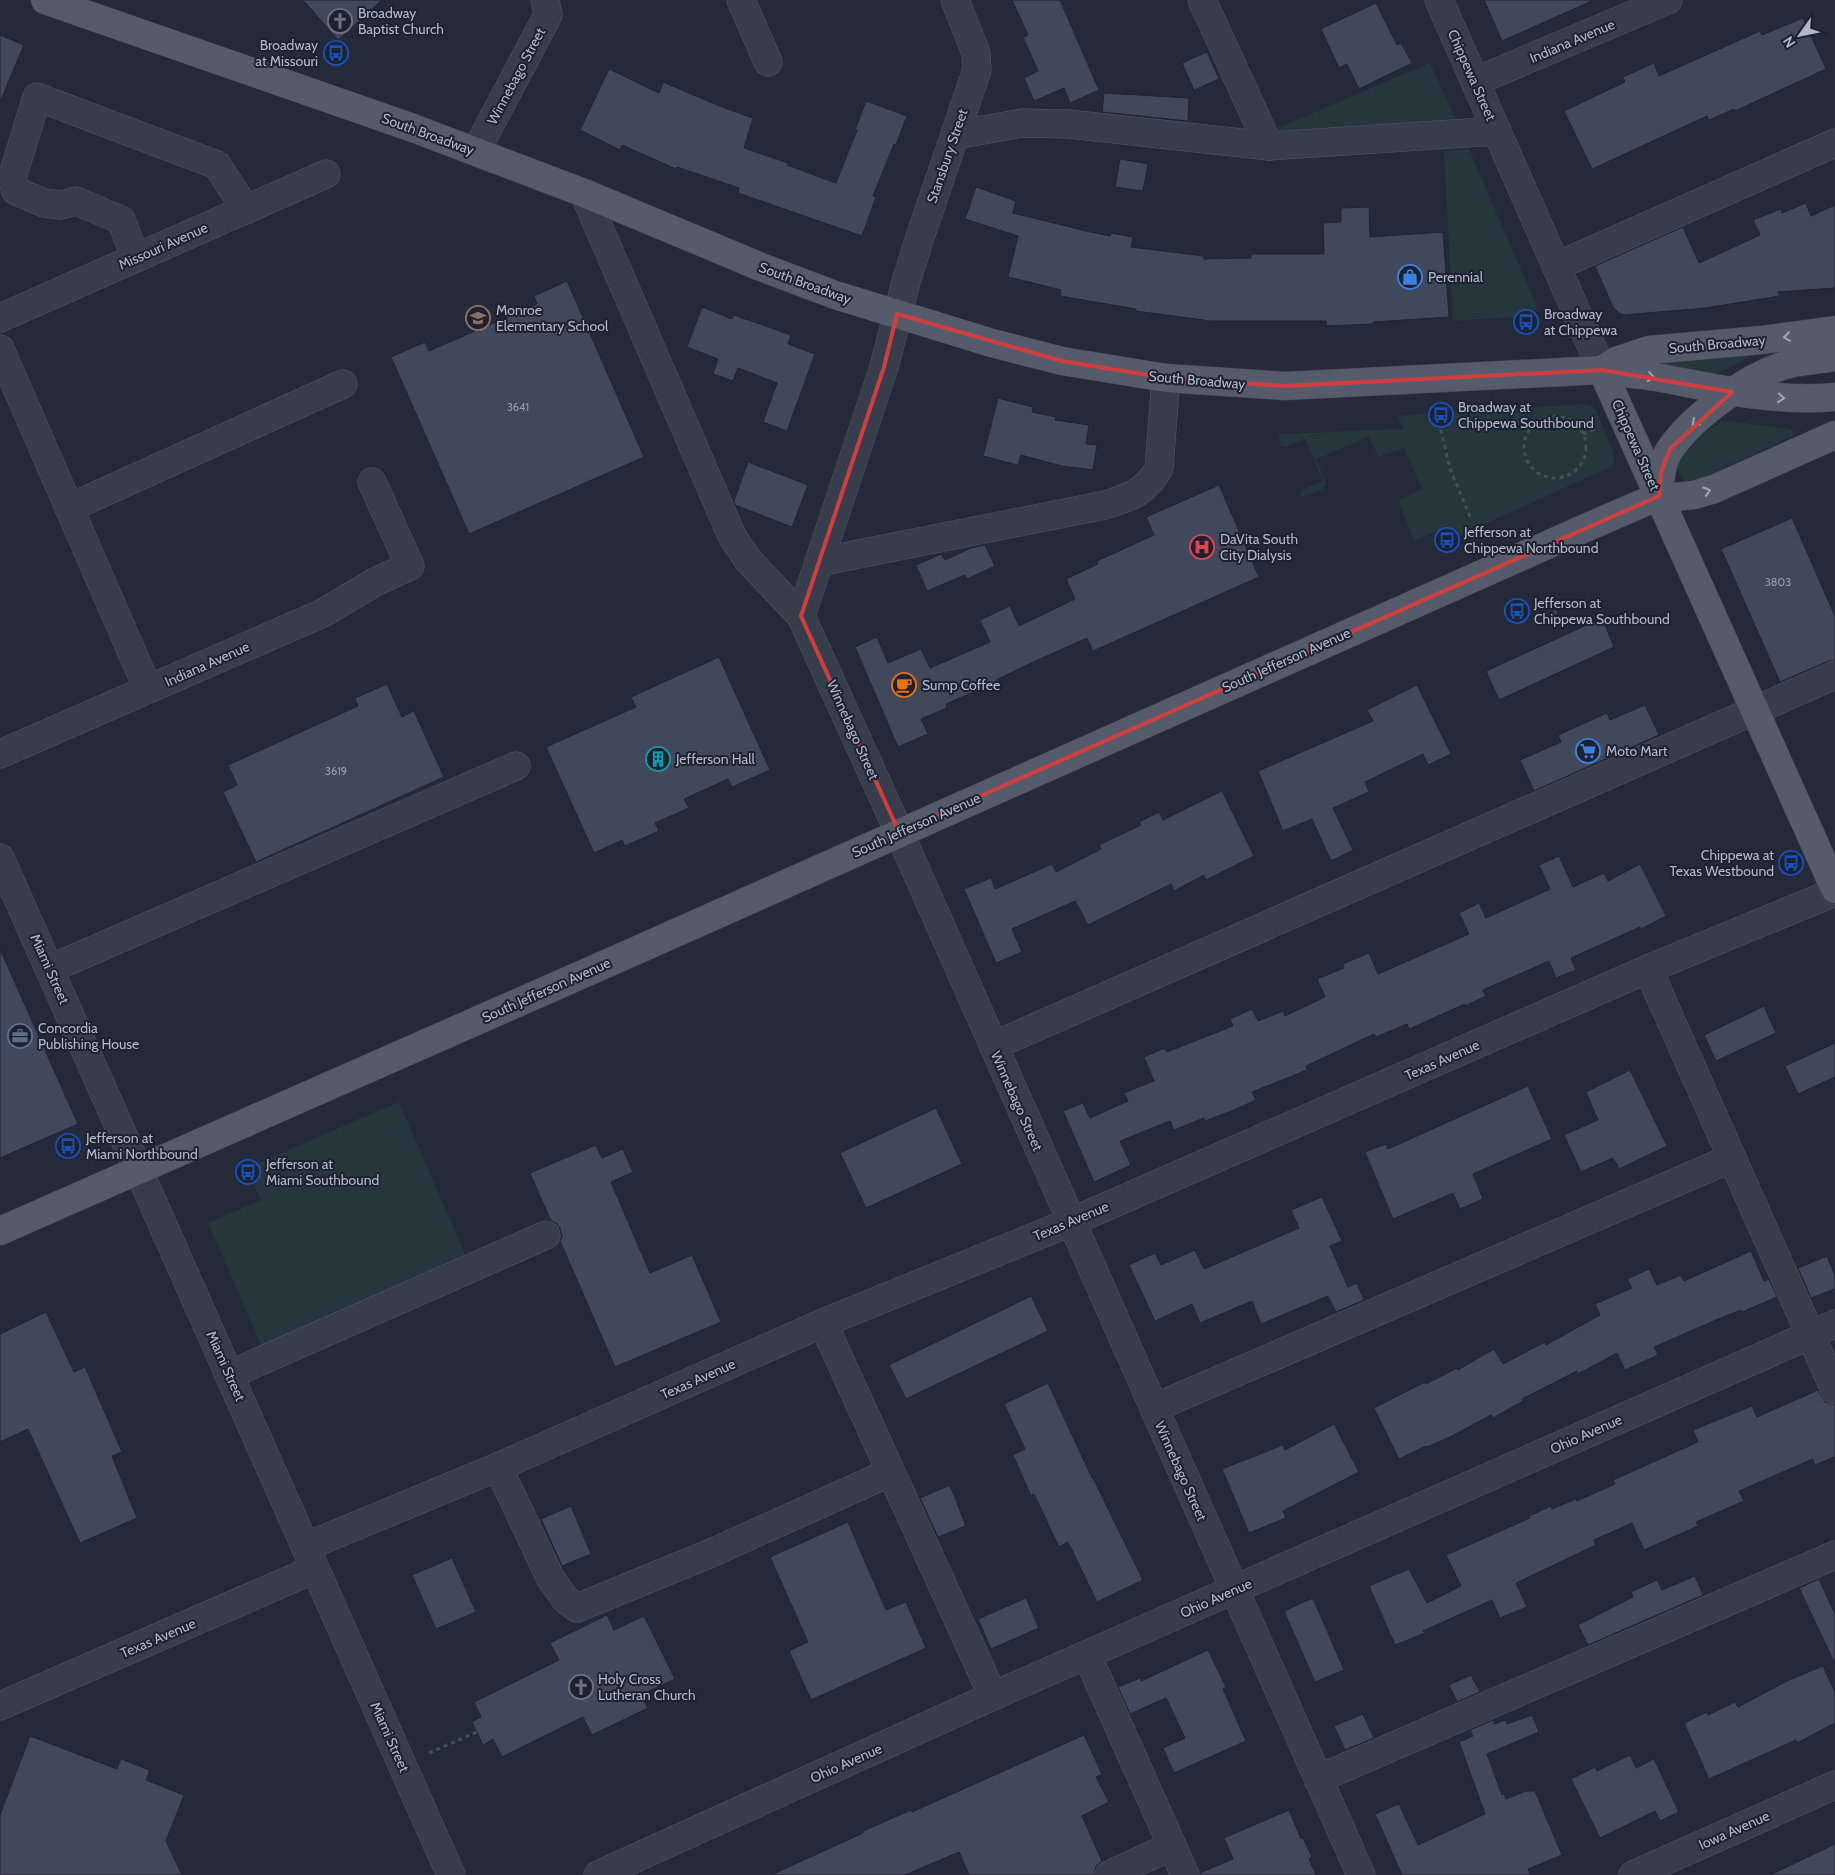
<svg xmlns="http://www.w3.org/2000/svg" width="1835" height="1875" font-family="Cabin,sans-serif">
<rect width="100%" height="100%" fill="#232b3b"/>
<g fill="#25373c">
<path d="M1430,63L1459,127L1321,138L1271,131Z"/>
<path d="M1469,149L1537,307L1531,316L1453,321L1444,151Z"/>
<path d="M1746,356L1745,359L1716,375L1652,368L1647,359Z"/>
<path d="M1585,404L1591,406L1595,409L1614,453V463L1610,467L1452,539L1447,526L1414,541L1399,503L1400,500L1422,489L1404,448L1378,457L1369,436L1317,459L1325,481V486L1322,490L1302,497L1300,494L1302,490L1323,481L1305,439L1286,447L1281,446L1278,434L1404,429L1398,416Z"/>
<path d="M1726,421L1790,429L1794,432L1792,436L1690,484L1685,483L1677,469L1678,463C1692,447 1705,428 1726,421Z"/>
<path d="M399,1102L466,1256L261,1345L208,1223L261,1200L247,1168Z"/>
</g>
<g fill="#3f495b" stroke="#1e2432">
<path d="M303,0H382L338,40Z"/>
<path d="M1012,0H1060L1099,90L1070,103L1064,88L1034,101L1024,78L1038,71L1023,37L1028,35Z"/>
<path d="M1484,0H1594L1502,41Z"/>
<path d="M1376,3L1397,45L1401,43L1412,63L1359,89L1347,64L1339,68L1321,29Z"/>
<path d="M1803,18L1826,69L1735,111L1734,109L1709,120L1707,116L1592,169L1564,111L1625,82L1623,77L1654,63L1659,76L1760,31L1762,35Z"/>
<path d="M0,35L24,45L0,102Z"/>
<path d="M1207,52L1219,79L1194,90L1182,63Z"/>
<path d="M609,69L659,93L663,82L722,107L753,118L744,148L788,163L787,165L836,183L857,130H855L866,101L907,116L896,145L894,144L873,196L876,197L862,236L738,193L739,188L677,167L676,169L622,145L620,150L580,130Z"/>
<path d="M1104,93L1189,98L1188,121L1102,112Z"/>
<path d="M1120,159L1148,164L1143,191L1115,187Z"/>
<path d="M976,187L1016,201L1013,213L1086,231L1110,236L1111,233L1133,237L1131,247L1204,256V259L1251,258V254H1324L1323,223L1341,222V208L1369,207L1370,237L1443,232L1449,317L1373,322V324L1326,326V321H1211L1136,311V309L1060,296L1061,290L1008,277L1018,236L965,219Z"/>
<path d="M1806,203L1811,216L1835,205V288L1778,292L1780,296L1705,308L1624,315L1619,313L1613,307L1595,266L1683,227L1699,263L1760,235L1753,220L1781,209L1782,213Z"/>
<path d="M567,281L644,457L469,534L391,357L425,342L429,351L537,304L534,296Z"/>
<path d="M702,307L732,319L734,315L791,335L788,344L815,354L787,431L763,422L777,383L738,368L733,381L713,374L718,359L687,347Z"/>
<path d="M998,398L1033,407L1032,412L1056,417L1055,420L1089,425L1086,444L1097,445L1093,470L1062,466L1021,455L1018,465L983,456Z"/>
<path d="M748,462L808,485L792,527L735,505L734,501Z"/>
<path d="M1219,485L1259,577L1093,651L1087,638L1029,664L996,680L997,682L946,704L947,708L921,719L928,734L898,747L855,647L877,637L888,663L921,649L930,668L990,642L980,620L1010,606L1019,626L1075,599L1066,579L1098,564L1097,561L1154,535L1146,517Z"/>
<path d="M1792,518L1835,616V660L1829,661L1780,682L1721,549Z"/>
<path d="M985,545L995,566L967,579L965,575L927,591L916,565L941,554L945,560L971,548Z"/>
<path d="M1602,618L1614,647L1499,700L1486,671Z"/>
<path d="M719,657L770,770L732,787L728,779L684,799L689,808L655,823L659,831L625,846L622,840L594,853L546,747L636,707L631,697Z"/>
<path d="M387,684L402,717L414,711L444,777L256,862L223,792L237,785L228,765L358,706L355,698Z"/>
<path d="M1417,685L1451,754L1428,765L1423,754L1365,782L1369,792L1333,808L1353,850L1331,861L1312,819L1283,831L1258,771L1373,721L1367,710Z"/>
<path d="M1645,705L1659,735L1534,791L1520,760L1561,742L1558,735L1607,713L1610,720Z"/>
<path d="M1222,791L1254,856L1206,880L1204,875L1174,891L1171,884L1088,925L1075,901L1012,929L1022,952L996,963L964,889L991,878L995,889L1052,864L1056,872L1101,849L1099,845L1141,825L1139,822L1159,812L1163,820Z"/>
<path d="M1559,856L1573,887L1604,873L1608,881L1640,864L1666,916L1641,929L1640,927L1571,958L1576,970L1556,978L1549,961L1483,990L1486,996L1465,1006V1004L1409,1029L1407,1024L1376,1037L1374,1034L1306,1066L1307,1070L1252,1092L1256,1100L1234,1110L1205,1121L1204,1118L1174,1130L1170,1121L1120,1141L1131,1165L1094,1182L1063,1111L1083,1103L1090,1118L1128,1101L1124,1093L1154,1081L1144,1057L1165,1048L1167,1052L1233,1026L1230,1019L1252,1009L1258,1021L1283,1011L1285,1016L1325,997L1317,979L1344,968L1343,964L1369,953L1378,974L1469,934L1459,913L1479,903L1486,918L1550,889L1539,865Z"/>
<path d="M0,949L78,1124L0,1158Z"/>
<path d="M1764,1006L1776,1033L1716,1061L1704,1035Z"/>
<path d="M1835,1043V1077L1798,1094L1785,1066Z"/>
<path d="M1630,1070L1667,1146L1619,1169L1613,1158L1581,1172L1564,1135L1598,1120L1586,1092Z"/>
<path d="M1528,1086L1552,1139L1473,1174L1483,1199L1460,1209L1453,1193L1393,1219L1365,1152L1386,1144L1388,1149Z"/>
<path d="M936,1108L962,1164L866,1208L840,1153Z"/>
<path d="M596,1145L602,1158L623,1149L633,1172L611,1182L650,1273L692,1255L721,1322L615,1367L560,1241L562,1236L560,1228L556,1223L551,1221L530,1173Z"/>
<path d="M1322,1197L1342,1241L1330,1246L1348,1287L1357,1283L1364,1300L1336,1312L1328,1296L1261,1324L1252,1301L1200,1323L1192,1304L1155,1321L1129,1265L1155,1253L1161,1265L1195,1250L1204,1269L1299,1228L1291,1210Z"/>
<path d="M1751,1251L1764,1281L1769,1279L1777,1297L1742,1312L1741,1310L1716,1320L1654,1347L1658,1355L1625,1370L1617,1353L1578,1374L1577,1371L1522,1399L1523,1401L1493,1418L1491,1415L1450,1437L1427,1447L1426,1446L1399,1459L1374,1408L1425,1382L1426,1384L1457,1368L1458,1370L1494,1349L1503,1364L1545,1342L1546,1345L1600,1315L1595,1304L1632,1288L1627,1279L1649,1269L1657,1285L1681,1275L1684,1281Z"/>
<path d="M1827,1256L1835,1275V1289L1811,1298L1798,1268Z"/>
<path d="M1031,1296L1048,1331L906,1399L889,1365Z"/>
<path d="M46,1312L74,1372L85,1367L122,1452L112,1456L137,1518L80,1543L28,1429L0,1442V1334Z"/>
<path d="M1048,1383L1092,1478H1093L1143,1580L1097,1602L1068,1542L1059,1547L1034,1494L1031,1496L1013,1455L1025,1449L1004,1404Z"/>
<path d="M1818,1390L1825,1402L1835,1405V1457L1815,1465L1813,1459L1739,1491L1744,1501L1696,1522L1698,1526L1644,1550L1632,1523L1594,1540L1596,1545L1516,1583L1527,1607L1500,1618L1492,1600L1423,1631L1425,1633L1395,1645L1369,1586L1409,1569L1427,1603L1461,1586L1446,1555L1530,1518L1529,1516L1551,1506L1552,1509L1576,1499L1577,1501L1615,1484L1613,1480L1698,1442L1693,1430L1752,1406L1757,1417Z"/>
<path d="M1334,1424L1359,1472L1283,1511L1286,1518L1249,1533L1222,1469L1283,1445L1285,1450Z"/>
<path d="M950,1485L966,1526L938,1537L920,1498Z"/>
<path d="M571,1506L591,1554L562,1566L541,1519Z"/>
<path d="M848,1522L886,1610L906,1602L926,1648L811,1700L789,1651L808,1642L770,1557Z"/>
<path d="M452,1558L476,1612L436,1629L412,1575Z"/>
<path d="M1695,1576L1703,1595L1588,1645L1578,1625L1633,1597L1631,1592L1657,1580L1662,1590Z"/>
<path d="M1819,1579L1835,1614V1664L1799,1588Z"/>
<path d="M1026,1598L1039,1628L991,1649L978,1619Z"/>
<path d="M1313,1598L1344,1670L1315,1682L1284,1611Z"/>
<path d="M607,1615L614,1630L644,1616L675,1679L641,1695L648,1708L592,1735L583,1717L502,1757L493,1739L483,1745L472,1722L481,1717L474,1702L559,1660L550,1643Z"/>
<path d="M1208,1650L1226,1687L1223,1689L1246,1741L1174,1773L1163,1748L1185,1738L1166,1698L1130,1714L1118,1687L1140,1678L1141,1681Z"/>
<path d="M1823,1666L1835,1692V1723L1797,1743L1796,1740L1709,1779L1684,1723L1707,1712L1708,1715L1735,1702L1738,1707L1789,1680Z"/>
<path d="M1471,1675L1480,1692L1457,1702L1449,1685Z"/>
<path d="M1363,1714L1374,1738L1345,1750L1334,1726Z"/>
<path d="M1532,1715L1539,1732L1487,1754L1502,1795L1504,1794L1506,1799L1526,1791H1535L1562,1855L1528,1869L1531,1875H1402L1375,1814L1399,1804L1418,1845L1485,1814L1459,1742L1473,1736L1470,1730L1493,1720L1495,1724L1505,1720L1507,1724Z"/>
<path d="M1084,1735L1102,1774L1096,1777L1109,1802L1082,1816L1102,1861L1096,1866L1094,1875H969L959,1852L905,1875H771L863,1833V1831L911,1810L912,1812Z"/>
<path d="M30,1736L117,1769L121,1759L150,1770L146,1780L184,1795L166,1841L182,1875H0V1815Z"/>
<path d="M1630,1755L1636,1768L1654,1759L1679,1812L1660,1821L1655,1811L1600,1838L1571,1779L1595,1767L1597,1771Z"/>
<path d="M1289,1810L1301,1839L1303,1838L1312,1857L1309,1859L1316,1875H1200V1873L1233,1859L1224,1838Z"/>
<path d="M1835,1844V1875H1770Z"/>
</g>
<g fill="none" stroke-linecap="round" stroke-linejoin="round">
<defs>
<g id="minor">
<path d="M741,0L768,62"/>
<path d="M955,0L976,53L977,70L920,237L906,282L884,367L801,616L899,832L1361,1875"/>
<path d="M1202,0L1269,146"/>
<path d="M1439,0L1602,370"/>
<path d="M1476,81L1668,0"/>
<path d="M955,135L1022,123L1069,124L1269,146L1497,131"/>
<path d="M476,151L548,15L545,0"/>
<path d="M584,193L732,536L748,560L801,616"/>
<path d="M136,258L121,220L76,201L61,205L44,203L16,191L12,178L37,97L217,165L246,210"/>
<path d="M1557,266L1835,143"/>
<path d="M0,318L326,174"/>
<path d="M0,349L148,689"/>
<path d="M69,508L343,384"/>
<path d="M819,562L1105,505C1131,497 1146,492 1159,468L1166,378"/>
<path d="M0,754L323,613L375,582L410,566L372,482"/>
<path d="M0,858L451,1875"/>
<path d="M50,969L516,766"/>
<path d="M1648,969L1835,1390"/>
<path d="M993,1046L1835,675"/>
<path d="M823,1323L993,1696"/>
<path d="M229,1375L546,1235"/>
<path d="M1154,1408L1732,1158"/>
<path d="M498,1467L551,1579L566,1600L577,1608L709,1554L891,1472"/>
<path d="M305,1547L498,1467L823,1323L1071,1222L1648,969L1835,892"/>
<path d="M1087,1655L1185,1875"/>
<path d="M0,1706L315,1569"/>
<path d="M1318,1779L1835,1555"/>
<path d="M598,1875L993,1696L1835,1324"/>
<path d="M1109,1875L1172,1846"/>
<path d="M1633,1875L1835,1785"/>
</g>
<g id="major">
<path d="M45,0L413,128L584,193L761,267L835,295L992,343L1062,361L1166,378L1285,386L1602,370C1620,373 1638,374 1656,377C1715,388 1775,403 1835,397"/>
<path d="M1602,370L1835,889"/>
<path d="M1602,370L1616,361L1649,350L1762,340L1835,330"/>
<path d="M1659,496C1660,480 1661,462 1671,448C1694,415 1751,374 1789,364C1804,360 1820,360 1835,357"/>
<path d="M0,1231L617,959L1583,529L1659,496L1675,497L1694,495L1714,489L1835,435"/>
</g>
</defs>
<use href="#minor" stroke="#525866" stroke-width="29"/>
<use href="#major" stroke="#404654" stroke-width="29"/>
<g stroke="#3f5356" stroke-width="3" stroke-dasharray="4 4" stroke-linecap="butt">
<circle cx="1555" cy="447" r="31"/>
<path d="M1439,422L1450,469L1471,519"/>
<path d="M1583,434L1595,429"/>
<path d="M1551,603L1560,623"/>
<path d="M429,1753L477,1732"/>
</g>
<use href="#minor" stroke="#363d4b" stroke-width="28"/>
<use href="#major" stroke="#545c6b" stroke-width="28"/>
</g>
<defs><path id="oneway-chevron" d="M-2-3.5L2.5 0L-2 3.5" fill="none" stroke-width="1.6" stroke-linecap="round" stroke-linejoin="round" transform="scale(1.25)"/></defs>
<g stroke="#9fa6b5">
<use href="#oneway-chevron" transform="translate(1787 337) rotate(172)"/>
<use href="#oneway-chevron" transform="translate(1651 377) rotate(9)"/>
<use href="#oneway-chevron" transform="translate(1781 398) rotate(5)"/>
<use href="#oneway-chevron" transform="translate(1695 423) rotate(138)"/>
<use href="#oneway-chevron" transform="translate(1707 491) rotate(-17)"/>
</g>
<path fill="none" stroke="#d13e40" stroke-width="4" stroke-linejoin="round" d="M897,314L1062,361L1166,378L1285,386L1602,370L1732,392L1670,449L1661,472L1659,496L899,832L801,616L884,367Z"/>
<defs>
<symbol id="church-ring" viewBox="-11 -11 22 22"><circle r="9.5" fill="#1c2230" stroke="#6b7280" stroke-width="1.5"/><path d="M-1.2-6h2.4v3.5h3.3v2.4h-3.3V6h-2.4V-.1h-3.3v-2.4h3.3Z" fill="#6b7280"/></symbol>
<symbol id="bus-ring" viewBox="-11 -11 22 22"><circle r="9.5" fill="#1c2230" stroke="#1a4fb4" stroke-width="1.5"/><path d="M-5-6H5V4H4V6H2V4H-2V6H-4V4H-5ZM-3.5-4V0h7V-4ZM-3.5 1.2v1.5H-2V1.2ZM2 1.2v1.5H3.5V1.2Z" fill="#1a4fb4"/></symbol>
<symbol id="shop-ring" viewBox="-11 -11 22 22"><circle r="9.5" fill="#1c2230" stroke="#3f7fe0" stroke-width="1.5"/><path d="M-5-2.5h2.3a2.7 3.5 0 0 1 5.4 0H5L5.5 6h-11ZM-1.5-2.5h3a1.5 2.3 0 0 0-3 0Z" fill="#3f7fe0"/></symbol>
<symbol id="school-ring" viewBox="-11 -11 22 22"><circle r="9.5" fill="#1c2230" stroke="#8d6e63" stroke-width="1.5"/><path d="M0-5L7-2L0 1L-7-2ZM-4 1L0 2.5L4 1V4Q0 6-4 4Z" fill="#8d6e63"/></symbol>
<symbol id="hospital-ring" viewBox="-11 -11 22 22"><circle r="9.5" fill="#1c2230" stroke="#e0444e" stroke-width="1.5"/><path d="M-5-5h3v3.5h4V-5h3V5h-3V1.5h-4V5h-3Z" fill="#e0444e"/></symbol>
<symbol id="cafe-ring" viewBox="-11 -11 22 22"><circle r="9.5" fill="#1c2230" stroke="#e8710a" stroke-width="1.5"/><path d="M-5.5-4.5H6V0H3Q3 3.5 0 3.5H-2.5Q-5.5 3.5-5.5 0ZM3-3.2v2h1.7v-2ZM-6 4.5H4V6H-6Z" fill="#e8710a"/></symbol>
<symbol id="supermarket-ring" viewBox="-11 -11 22 22"><circle r="9.5" fill="#1c2230" stroke="#3f7fe0" stroke-width="1.5"/><path d="M-6-5.5h2.5l.6 2H6L4.5 2H-2.5L-4.4-4H-6ZM-1.5 3.2a1.3 1.3 0 1 0 .1 0ZM3 3.2a1.3 1.3 0 1 0 .1 0Z" fill="#3f7fe0"/></symbol>
<symbol id="building-ring" viewBox="-11 -11 22 22"><circle r="9.5" fill="#1c2230" stroke="#0f9aa8" stroke-width="1.5"/><path d="M-4-6H4V6H1V3H-1V6H-4ZM-2.5-4.3h1.7v1.8h-1.7ZM.8-4.3h1.7v1.8H.8ZM-2.5-1h1.7V.8h-1.7ZM.8-1h1.7V.8H.8Z" fill="#0f9aa8"/></symbol>
<symbol id="office-ring" viewBox="-11 -11 22 22"><circle r="9.5" fill="#1c2230" stroke="#5c6f8a" stroke-width="1.5"/><path d="M-6-3h4V-5.5h4V-3h4V5H-6ZM-1-4.5V-3h2v-1.5ZM-6 0V1H6V0Z" fill="#5c6f8a"/></symbol>
</defs>
<g fill-rule="evenodd">
<use href="#church-ring" x="326" y="7" width="28" height="28"/>
<use href="#bus-ring" x="322" y="39" width="28" height="28"/>
<use href="#shop-ring" x="1396" y="263" width="28" height="28"/>
<use href="#school-ring" x="464" y="304" width="28" height="28"/>
<use href="#bus-ring" x="1512" y="308" width="28" height="28"/>
<use href="#bus-ring" x="1427" y="401" width="28" height="28"/>
<use href="#bus-ring" x="1433" y="526" width="28" height="28"/>
<use href="#hospital-ring" x="1188" y="533" width="28" height="28"/>
<use href="#bus-ring" x="1503" y="597" width="28" height="28"/>
<use href="#cafe-ring" x="890" y="671" width="28" height="28"/>
<use href="#supermarket-ring" x="1574" y="737" width="28" height="28"/>
<use href="#building-ring" x="644" y="745" width="28" height="28"/>
<use href="#bus-ring" x="1777" y="849" width="28" height="28"/>
<use href="#office-ring" x="6" y="1022" width="28" height="28"/>
<use href="#bus-ring" x="54" y="1132" width="28" height="28"/>
<use href="#bus-ring" x="234" y="1158" width="28" height="28"/>
<use href="#church-ring" x="567" y="1673" width="28" height="28"/>
</g>
<g text-anchor="middle" stroke-width="4" stroke-linejoin="round" paint-order="stroke">
<g font-size="11" fill="#959cac">
<text x="518" y="411">3641</text>
<text x="1778" y="586">3803</text>
<text x="336" y="775">3619</text>
</g>
<g font-size="14" fill="#b2b8c7" stroke="#1c2230" text-anchor="start">
<text x="358" y="18">Broadway<tspan x="358" dy="16">Baptist Church</tspan></text>
<text x="318" y="50" text-anchor="end">Broadway<tspan x="318" dy="16">at Missouri</tspan></text>
<text x="1428" y="282">Perennial</text>
<text x="496" y="315">Monroe<tspan x="496" dy="16">Elementary School</tspan></text>
<text x="1544" y="319">Broadway<tspan x="1544" dy="16">at Chippewa</tspan></text>
<text x="1458" y="412">Broadway at<tspan x="1458" dy="16">Chippewa Southbound</tspan></text>
<text x="1464" y="537">Jefferson at<tspan x="1464" dy="16">Chippewa Northbound</tspan></text>
<text x="1220" y="544">DaVita South<tspan x="1220" dy="16">City Dialysis</tspan></text>
<text x="1534" y="608">Jefferson at<tspan x="1534" dy="16">Chippewa Southbound</tspan></text>
<text x="922" y="690">Sump Coffee</text>
<text x="1606" y="756">Moto Mart</text>
<text x="676" y="764">Jefferson Hall</text>
<text x="1774" y="860" text-anchor="end">Chippewa at<tspan x="1774" dy="16">Texas Westbound</tspan></text>
<text x="38" y="1033">Concordia<tspan x="38" dy="16">Publishing House</tspan></text>
<text x="86" y="1143">Jefferson at<tspan x="86" dy="16">Miami Northbound</tspan></text>
<text x="266" y="1169">Jefferson at<tspan x="266" dy="16">Miami Southbound</tspan></text>
<text x="598" y="1684">Holy Cross<tspan x="598" dy="16">Lutheran Church</tspan></text>
</g>
<g font-size="14" fill="#b2b8c7" stroke="#1c2230">
<text transform="translate(1572 41) rotate(-23)" y="5">Indiana Avenue</text>
<text transform="translate(1472 75) rotate(66)" y="5">Chippewa Street</text>
<text transform="translate(516 76) rotate(-62)" y="5">Winnebago Street</text>
<text transform="translate(428 134) rotate(20)" y="5">South Broadway</text>
<text transform="translate(947 156) rotate(-71)" y="5">Stansbury Street</text>
<text transform="translate(163 246) rotate(-24)" y="5">Missouri Avenue</text>
<text transform="translate(805 283) rotate(20)" y="5">South Broadway</text>
<text transform="translate(1717 344) rotate(-5)" y="5">South Broadway</text>
<text transform="translate(1197 380) rotate(5)" y="5">South Broadway</text>
<text transform="translate(1636 445) rotate(66)" y="5">Chippewa Street</text>
<text transform="translate(1286 660) rotate(-24)" y="5">South Jefferson Avenue</text>
<text transform="translate(207 664) rotate(-24)" y="5">Indiana Avenue</text>
<text transform="translate(853 730) rotate(66)" y="5">Winnebago Street</text>
<text transform="translate(916 825) rotate(-24)" y="5">South Jefferson Avenue</text>
<text transform="translate(50 969) rotate(66)" y="5">Miami Street</text>
<text transform="translate(546 990) rotate(-24)" y="5">South Jefferson Avenue</text>
<text transform="translate(1442 1060) rotate(-24)" y="5">Texas Avenue</text>
<text transform="translate(1017 1101) rotate(66)" y="5">Winnebago Street</text>
<text transform="translate(1071 1221) rotate(-23)" y="5">Texas Avenue</text>
<text transform="translate(226 1366) rotate(66)" y="5">Miami Street</text>
<text transform="translate(698 1379) rotate(-24)" y="5">Texas Avenue</text>
<text transform="translate(1586 1434) rotate(-24)" y="5">Ohio Avenue</text>
<text transform="translate(1181 1471) rotate(66)" y="5">Winnebago Street</text>
<text transform="translate(1216 1598) rotate(-24)" y="5">Ohio Avenue</text>
<text transform="translate(158 1638) rotate(-23)" y="5">Texas Avenue</text>
<text transform="translate(390 1737) rotate(66)" y="5">Miami Street</text>
<text transform="translate(846 1763) rotate(-24)" y="5">Ohio Avenue</text>
<text transform="translate(1734 1830) rotate(-24)" y="5">Iowa Avenue</text>
</g>
</g>
<g transform="translate(1800 35) rotate(237)" stroke="#1c2230" stroke-width="4" paint-order="stroke">
<path d="M0-4L9 19L0 12L-9 19Z" fill="#b2b8c7"/>
<text y="-8" font-size="14" font-weight="bold" text-anchor="middle" fill="#b2b8c7">N</text>
</g>
</svg>
